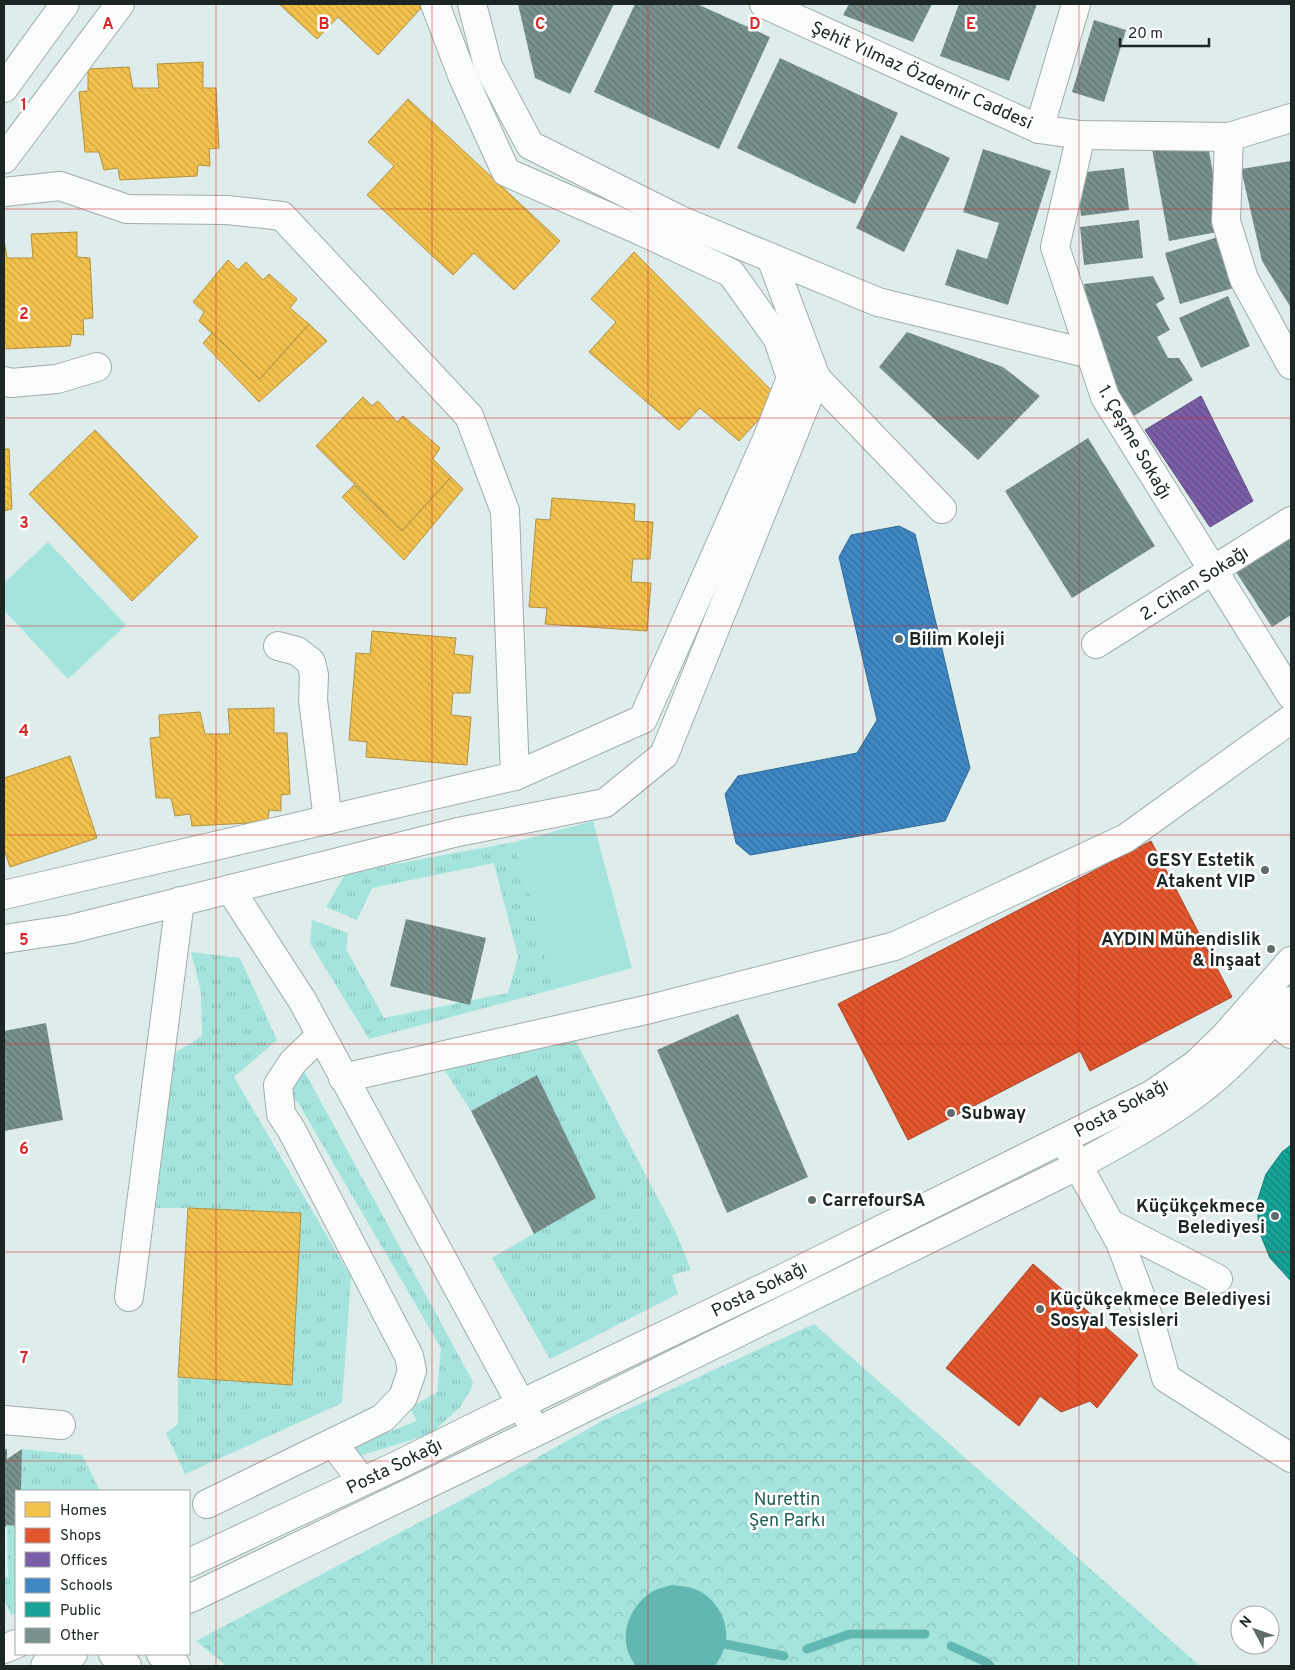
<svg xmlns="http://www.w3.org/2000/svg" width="1295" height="1670" font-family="Overpass,sans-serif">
<defs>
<pattern id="grass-tufts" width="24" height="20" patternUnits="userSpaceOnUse" patternTransform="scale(1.25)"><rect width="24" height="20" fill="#a4e4dd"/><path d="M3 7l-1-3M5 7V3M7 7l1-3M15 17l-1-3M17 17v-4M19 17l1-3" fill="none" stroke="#8dc3be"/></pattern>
<pattern id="park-crowns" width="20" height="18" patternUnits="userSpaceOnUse" patternTransform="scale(1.25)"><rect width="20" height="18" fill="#a4e4dd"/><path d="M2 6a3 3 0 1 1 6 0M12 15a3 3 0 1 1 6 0" fill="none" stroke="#8dc3be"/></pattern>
<pattern id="homes-back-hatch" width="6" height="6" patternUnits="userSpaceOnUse" patternTransform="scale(1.25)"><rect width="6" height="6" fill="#f2c14e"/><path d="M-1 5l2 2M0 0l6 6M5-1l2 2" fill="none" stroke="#cfa644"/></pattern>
<pattern id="shops-back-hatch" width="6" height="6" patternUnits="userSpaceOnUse" patternTransform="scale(1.25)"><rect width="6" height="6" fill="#e4572e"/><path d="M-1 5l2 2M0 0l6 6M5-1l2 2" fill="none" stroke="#b84827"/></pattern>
<pattern id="offices-back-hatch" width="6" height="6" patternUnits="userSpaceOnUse" patternTransform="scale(1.25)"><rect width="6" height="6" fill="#7b5ea7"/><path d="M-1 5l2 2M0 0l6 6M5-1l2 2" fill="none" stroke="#644d88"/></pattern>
<pattern id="schools-back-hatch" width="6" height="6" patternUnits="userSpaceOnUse" patternTransform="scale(1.25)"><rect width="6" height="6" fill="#3f88c5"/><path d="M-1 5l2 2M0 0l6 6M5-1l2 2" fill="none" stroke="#346fa0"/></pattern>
<pattern id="public-back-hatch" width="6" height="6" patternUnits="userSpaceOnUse" patternTransform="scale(1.25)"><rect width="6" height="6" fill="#17a398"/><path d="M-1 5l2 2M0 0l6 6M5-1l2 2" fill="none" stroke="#14857c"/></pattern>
<pattern id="building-back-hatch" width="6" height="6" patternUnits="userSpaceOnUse" patternTransform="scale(1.25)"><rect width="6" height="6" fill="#79918e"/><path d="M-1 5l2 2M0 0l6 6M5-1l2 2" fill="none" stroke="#627674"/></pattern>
</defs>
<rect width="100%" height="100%" fill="#deedeb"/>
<g fill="url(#grass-tufts)">
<path d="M515,842L555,989L369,1039L310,943L312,920L348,933L346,949L384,1018L508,993L518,957L494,863L372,888L357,920L326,907L346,873Z"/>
<path d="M191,952L240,958L277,1040L234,1077L351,1277L342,1403L185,1474L166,1433L178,1424V1377L301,1213L188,1208H156L173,1054L202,1036L201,992Z"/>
<path d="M572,1034L676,1233L691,1270L672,1275L678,1294L550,1359L492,1258L595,1198L537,1075L471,1111L444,1069Z"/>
<path d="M302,1067L473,1382L471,1389L460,1407L431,1434L359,1456L349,1434L366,1441L417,1421L410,1408L437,1392L441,1348L297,1101L271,1097Z"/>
<path d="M22,1449L82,1455L100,1491H21Z"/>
<path d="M7,1525L16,1526V1613L11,1615L4,1599V1577H8Z"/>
</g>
<path fill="url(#park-crowns)" d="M814,1324L1200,1666H227L196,1641L484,1488L602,1421Z"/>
<g fill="#a4e4dd">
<path d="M48,542L126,625L68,679L4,610V583Z"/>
<path d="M593,821L632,968L555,989L515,842Z"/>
</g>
<path fill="#62b8b0" d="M672,1585C677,1586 683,1586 688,1587C712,1592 729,1617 726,1641C725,1650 720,1658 715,1666H636C616,1641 627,1607 653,1591C659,1588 666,1587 672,1585Z"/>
<g fill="url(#homes-back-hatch)" stroke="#b29242">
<path d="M279,4H422L424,5L378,55L338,17L317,39Z"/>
<path d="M203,62V88H216L219,148L209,149L210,166L198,165L197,176L120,180L118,168L104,170L99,152H85L79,92L88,91V69L129,67L133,88H159L157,64Z"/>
<path d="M408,99L560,241L514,290L474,253L453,275L367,195L394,166L368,142Z"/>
<path d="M77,232V257L90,258L93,318L83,319L84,335L72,334L70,346L4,349V240L7,258H33L31,234Z"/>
<path d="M634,252L779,398L739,441L700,408L679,430L589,352L616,322L591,299Z"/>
<path d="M228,260L238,270L246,262L263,280L269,274L297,299L290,308L309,324L260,379L199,321L204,312L193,302Z"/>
<path d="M309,324L327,341L259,402L203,343L212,333L260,379Z"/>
<path d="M363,397L372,406L378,401L397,422L403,416L440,448L433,459L451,477L402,531L316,446Z"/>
<path d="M95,430L198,537L132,601L29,494Z"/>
<path d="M4,449H9L12,509L4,511Z"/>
<path d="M451,477L463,489L404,560L342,497L354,485L402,531Z"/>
<path d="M552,498L635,504L634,521L653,522L650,559H633L631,582L651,583L647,631L545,624L547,608L529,607L536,519L550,520Z"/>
<path d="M372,631L456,638L454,654L473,656L470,693H453L451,715L471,717L467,765L366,757L367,742L349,740L356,653L370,654Z"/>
<path d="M274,708V733H287L290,794L281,795V811L269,810L268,822L192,826L190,814L175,816L171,798H156L150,738L160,737L159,715L200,712L205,734H230L228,709Z"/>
<path d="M70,756L97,838L10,867L4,849V778Z"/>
<path d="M188,1208L301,1213L292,1385L178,1377Z"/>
</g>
<g fill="url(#shops-back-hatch)" stroke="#a8482b">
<path d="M1151,841L1232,997L1090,1071L1080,1051L908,1140L838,1004Z"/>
<path d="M1033,1264L1138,1355L1097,1408L1090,1401L1061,1412L1040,1396L1019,1426L946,1368Z"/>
</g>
<path fill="url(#offices-back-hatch)" stroke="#5e4d80" d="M1201,396L1253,501L1210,527L1145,430Z"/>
<path fill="url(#schools-back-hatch)" stroke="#346b95" d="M899,526L915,534L970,768L945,821L750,855L736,843L725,794L738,776L857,753L877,720L839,557L851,535Z"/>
<path fill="url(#public-back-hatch)" stroke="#187e76" d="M1291,1145V1281L1270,1258L1259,1231L1257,1202L1266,1174L1282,1152Z"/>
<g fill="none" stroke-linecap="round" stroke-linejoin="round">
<g stroke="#62b8b0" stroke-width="9">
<path d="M725,1644L784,1656"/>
<path d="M951,1646L986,1662L990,1666"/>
<path d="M807,1649L850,1634H925"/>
</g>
</g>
<g fill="url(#building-back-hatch)">
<path d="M518,4H614L570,94L535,78Z"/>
<path d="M635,4H697L770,37L719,149L594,92Z"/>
<path d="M849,4H932L913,42L843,15Z"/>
<path d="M959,4H1037L1009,81L940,56Z"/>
<path d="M1094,20L1126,30L1104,102L1072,92Z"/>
<path d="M780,58L898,113L855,204L737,148Z"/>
<path d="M901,135L950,158L904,252L856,228Z"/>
<path d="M1207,139L1223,231L1169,241L1152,149Z"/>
<path d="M983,149L1051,171L1008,305L945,285L957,249L987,259L999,223L963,212Z"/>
<path d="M1291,161V308L1262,261L1241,169Z"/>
<path d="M1124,168L1129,210L1081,216L1076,173Z"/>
<path d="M1139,220L1143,258L1084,265L1080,227Z"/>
<path d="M1225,235L1240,286L1180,304L1165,253Z"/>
<path d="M1153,276L1165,299L1156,304L1170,330L1157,337L1168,358H1179L1193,380L1132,417L1091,351L1084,284Z"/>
<path d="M1228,296L1250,346L1201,368L1179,318Z"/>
<path d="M907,332L1003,367L1040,396L978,460L879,367Z"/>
<path d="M1088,438L1155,546L1072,598L1005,491Z"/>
<path d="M1291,532V615L1272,627L1234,569Z"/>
<path d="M406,919L486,938L470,1005L390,986Z"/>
<path d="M738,1014L808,1177L727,1213L657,1050Z"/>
<path d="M46,1023L63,1120L4,1131V1031Z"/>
<path d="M537,1075L596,1198L534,1234L471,1111Z"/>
<path d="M4,1449H7V1459L22,1449L21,1491H16V1526L7,1525L4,1529Z"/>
</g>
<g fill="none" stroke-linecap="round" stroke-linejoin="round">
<defs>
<g id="minor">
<path d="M472,4L488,66L530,145L680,220L878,302L1090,354"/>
<path d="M764,4L1039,129L1081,135L1229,137L1291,118"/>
<path d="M4,88L65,4"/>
<path d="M1039,129L1076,4"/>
<path d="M1081,135L1055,247L1105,397L1291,695"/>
<path d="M1229,137L1226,221L1244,279L1291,365"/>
<path d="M4,159L120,4"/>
<path d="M4,192L60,186L127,209L227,210L282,216L469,416L505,511L515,776"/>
<path d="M816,378L942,509"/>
<path d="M4,381L11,383L57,379L97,367"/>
<path d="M1096,644L1291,521"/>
<path d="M278,646L297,651L311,662L314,675L313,700L328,820"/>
<path d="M230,889L302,1000L529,1419"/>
<path d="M4,895L515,776L643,719L767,439L791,378L778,339L731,273L641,231L506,172L462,75L435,4"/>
<path d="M4,939L71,929L458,832L605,803L664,755L816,378L771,258"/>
<path d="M1259,1007L1291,1034"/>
<path d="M343,1078L650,1009L895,946L1126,838L1291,719"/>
<path d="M1070,1151L1120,1242L1151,1324L1166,1378L1291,1458"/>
<path d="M1109,1223L1218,1279"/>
<path d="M129,1297L180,901"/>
<path d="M4,1420L61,1425"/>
<path d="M333,1443L362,1481"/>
<path d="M207,1504L383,1418L403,1397L412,1371L409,1356L291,1129L281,1114L278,1085L293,1062L320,1036"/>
<path d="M189,1563L398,1465L521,1404L784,1278L1151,1095L1195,1065L1225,1036L1291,961"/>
<path d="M189,1599L536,1432L1077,1166C1119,1143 1160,1121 1198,1092C1233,1066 1261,1033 1291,1001"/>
<path d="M4,1649L16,1644"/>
<path d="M113,1654L127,1666"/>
<path d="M161,1654L176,1666"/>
<path d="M45,1666L73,1654"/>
</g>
</defs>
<use href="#minor" stroke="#a0acaa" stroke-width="30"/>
<use href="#minor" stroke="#fafcfc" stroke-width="28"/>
</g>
<path fill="none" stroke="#d62828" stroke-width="1" stroke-opacity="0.55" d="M216,4V1666M432,4V1666M648,4V1666M863,4V1666M1079,4V1666M4,209H1291M4,418H1291M4,626H1291M4,835H1291M4,1044H1291M4,1252H1291M4,1461H1291"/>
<g fill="#606c6a" stroke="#fff" stroke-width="2">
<circle cx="899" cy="639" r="5"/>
<circle cx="1265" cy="870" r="5"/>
<circle cx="1271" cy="949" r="5"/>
<circle cx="951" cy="1113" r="5"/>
<circle cx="812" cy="1200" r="5"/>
<circle cx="1275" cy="1216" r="5"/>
<circle cx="1040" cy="1309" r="5"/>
</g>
<g text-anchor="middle" stroke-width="5" stroke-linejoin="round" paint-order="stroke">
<g font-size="18" fill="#1c2625" stroke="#fff">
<text transform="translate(922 75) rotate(24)" y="6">Şehit Yılmaz Özdemir Caddesi</text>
<text transform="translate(1135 442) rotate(60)" y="6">1. Çeşme Sokağı</text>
<text transform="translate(1194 583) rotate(-32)" y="6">2. Cihan Sokağı</text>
<text transform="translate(1121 1108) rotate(-28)" y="6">Posta Sokağı</text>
<text transform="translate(759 1289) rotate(-26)" y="6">Posta Sokağı</text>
<text transform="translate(394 1466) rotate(-26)" y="6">Posta Sokağı</text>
</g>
<g font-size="18" font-weight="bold" fill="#1c2625" stroke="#fff" text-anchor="start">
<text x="909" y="645">Bilim Koleji</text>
<text x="1255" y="866" text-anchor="end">GESY Estetik<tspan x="1255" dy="21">Atakent VIP</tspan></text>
<text x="1261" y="945" text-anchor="end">AYDIN Mühendislik<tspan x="1261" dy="21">&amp; İnşaat</tspan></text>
<text x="961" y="1119">Subway</text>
<text x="822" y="1206">CarrefourSA</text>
<text x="1265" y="1212" text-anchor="end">Küçükçekmece<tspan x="1265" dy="21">Belediyesi</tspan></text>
<text x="1050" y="1305">Küçükçekmece Belediyesi<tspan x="1050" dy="21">Sosyal Tesisleri</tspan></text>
</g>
<g font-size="18" fill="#205d57" stroke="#fff">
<text x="787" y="1505">Nurettin<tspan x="787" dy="21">Şen Parkı</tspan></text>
</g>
</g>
<g font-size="16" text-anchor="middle" font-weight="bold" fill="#d62828" stroke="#fff" stroke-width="5" stroke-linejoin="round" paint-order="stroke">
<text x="108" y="29">A</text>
<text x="324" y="29">B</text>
<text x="540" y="29">C</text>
<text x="755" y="29">D</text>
<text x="971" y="29">E</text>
<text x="24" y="110">1</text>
<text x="24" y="319">2</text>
<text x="24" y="528">3</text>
<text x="24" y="736">4</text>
<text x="24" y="945">5</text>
<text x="24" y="1154">6</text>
<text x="24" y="1363">7</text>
</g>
<rect width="1295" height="1670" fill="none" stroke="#1c2625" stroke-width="10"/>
<rect x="15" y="1490" width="175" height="165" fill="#ffffff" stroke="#a4a8a8"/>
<rect x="25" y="1502" width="25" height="15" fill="#f2c14e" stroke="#a4a8a8"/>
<text x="60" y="1515" font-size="15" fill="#1c2625">Homes</text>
<rect x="25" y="1528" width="25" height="15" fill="#e4572e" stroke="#a4a8a8"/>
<text x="60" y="1540" font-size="15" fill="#1c2625">Shops</text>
<rect x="25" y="1552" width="25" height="15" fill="#7b5ea7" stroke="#a4a8a8"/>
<text x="60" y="1565" font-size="15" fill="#1c2625">Offices</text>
<rect x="25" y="1578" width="25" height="15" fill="#3f88c5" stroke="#a4a8a8"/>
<text x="60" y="1590" font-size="15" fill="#1c2625">Schools</text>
<rect x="25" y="1602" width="25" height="15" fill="#17a398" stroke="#a4a8a8"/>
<text x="60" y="1615" font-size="15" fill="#1c2625">Public</text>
<rect x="25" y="1628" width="25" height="15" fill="#79918e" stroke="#a4a8a8"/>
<text x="60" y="1640" font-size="15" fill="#1c2625">Other</text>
<g transform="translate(1255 1630) rotate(311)"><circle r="24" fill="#ffffff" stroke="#a4a8a8"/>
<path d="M0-4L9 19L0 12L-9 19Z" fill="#606c6a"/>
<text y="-8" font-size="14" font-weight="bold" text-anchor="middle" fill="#1c2625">N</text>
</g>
<path d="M1120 38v8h89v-8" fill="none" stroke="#1c2625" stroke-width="2.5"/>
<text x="1128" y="38" font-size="15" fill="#1c2625" stroke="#ffffff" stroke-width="4" paint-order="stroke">20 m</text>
</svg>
